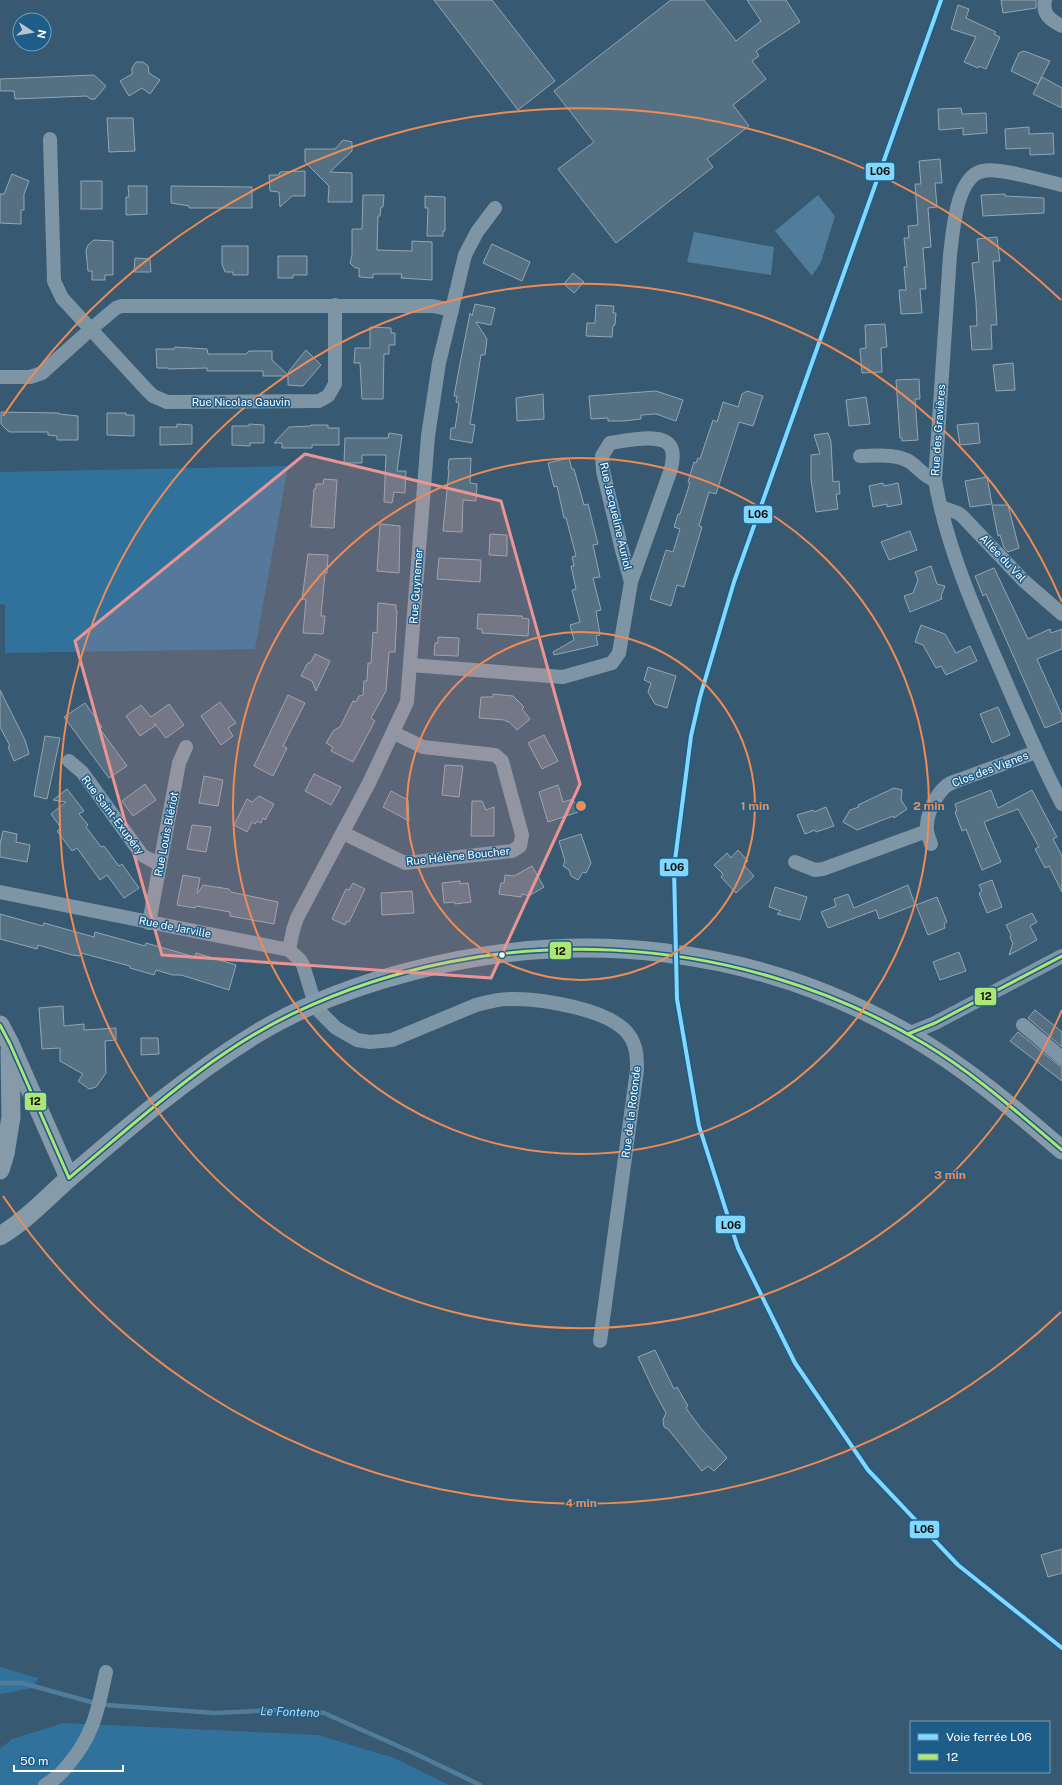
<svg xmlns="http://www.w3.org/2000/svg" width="1062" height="1785" font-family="'Public Sans',sans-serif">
<rect width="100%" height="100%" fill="#375971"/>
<g fill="#31729d">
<path d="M288,466L255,649L5,653V605L0,604V472Z"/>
<path d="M0,1667L38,1678L33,1688L0,1694Z"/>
<path d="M64,1723L318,1735L394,1758L449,1785H0V1749L12,1739Z"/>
</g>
<g fill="#517c9a">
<path d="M818,195L835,216L821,262L812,276L775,231Z"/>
<path d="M694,232L774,247L771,275L687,262Z"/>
</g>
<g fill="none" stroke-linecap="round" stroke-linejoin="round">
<g stroke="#517c9a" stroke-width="4.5">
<path d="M0,1683H22L91,1702"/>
<path d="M107,1705L215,1713L273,1710L324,1713L416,1754L480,1785"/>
</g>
</g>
<g fill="#557083" stroke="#92a6b4">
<path d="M434,0H492L555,81L518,110Z"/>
<path d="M671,0H704L736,41L761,21L747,0H786L800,22L756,51L759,56L752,61L766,79L733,105L749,126L707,159L713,167L616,243L558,169L594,142L554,91Z"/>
<path d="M1001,0H1036V8L1003,13Z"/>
<path d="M958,5L969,9L966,18L996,32L994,34L1000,37L986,69L979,66L978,68L964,62L976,37L951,29Z"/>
<path d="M1024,51L1050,61L1038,84L1011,71L1019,53Z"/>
<path d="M136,62H143L148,66L149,73L160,80L150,94L142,88L129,96L120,81L132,74V68Z"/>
<path d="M94,75L106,86L95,99H90L87,96L15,99L14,91H0V79Z"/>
<path d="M1042,77L1062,88V108L1033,94Z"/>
<path d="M961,108L962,114L986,113L987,133L963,135V128L939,130L938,109Z"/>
<path d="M107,118H133L135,151L109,152Z"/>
<path d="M1029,127V134L1053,133L1054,154L1030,155V148L1006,149L1005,129Z"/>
<path d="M343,140L352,142V151L330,172L352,173V202H328L329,186L305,162V149H335Z"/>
<path d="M940,159L942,183H935L937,207L928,208L931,247L923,248L926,289H920L922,313L901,314L899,290H906L904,267H907L904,238H909L908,226L918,225L915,184H921L919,161Z"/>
<path d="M305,171V196H292L280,207L279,192L270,191L269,175H279L280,172Z"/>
<path d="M12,174L29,181L24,194V210H21V224L0,223V194H4Z"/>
<rect x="81" y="181" width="21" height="28"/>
<path d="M128,186H147V214L126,215V197H129Z"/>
<path d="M171,186L252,187V208H189V206L171,203Z"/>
<path d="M1005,194V196L1044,198V213L983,216L981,195Z"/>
<path d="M363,195H384L383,207H381L380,216H378L377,250L412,251V241L432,242V280L401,278L402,274H373V278L359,277V268H355L350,263L352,255V229H362Z"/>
<path d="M425,196L445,197V231H443V236H427L428,208H425Z"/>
<path d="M997,237L1000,261H993L997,325H991L992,349L972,350L970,326H977L976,302L972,263L979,262L977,239Z"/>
<path d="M94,240L113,241V275H105V280H92V271H88L86,250L88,245Z"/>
<path d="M492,244L530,262L522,281L483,263Z"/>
<path d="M222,246H248V275H233V272H225L222,264Z"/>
<path d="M278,256H307V275H293V278H278Z"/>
<path d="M135,258L150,259L151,272H134Z"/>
<path d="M573,273L584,282L574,293L564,284Z"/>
<path d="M475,304L495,308L491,325L476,322L487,339L485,355H481L470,424L475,425L472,443L450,439L451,428H455L459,403L456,402L457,396H454L459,369L470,313L472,316Z"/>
<path d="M596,305L614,306L613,313H616L615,325L613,326L612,337L586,336L587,323H595Z"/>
<path d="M885,324L887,347L881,348L882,372L862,373L860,349L866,348L865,325Z"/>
<path d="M370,327L391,328V333H395V345H389V354H384L383,399H362L360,363H354L355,348H370Z"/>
<path d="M175,347L207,349L208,354H246L249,351H272V360L288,375L289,371L306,350L321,365L303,386L288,385V376H263V371H207V368L168,369V368H157L156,349H174Z"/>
<path d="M1013,363L1015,390L996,391L993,365Z"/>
<path d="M919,379L920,399H915L918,440L902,441V438H900L896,380Z"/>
<path d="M656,391L683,400L676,421L656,414L641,415V419L624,421H608V418L591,419L589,396Z"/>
<path d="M747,391L763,396L753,426L739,422L716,494L709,492L699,526L702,527L684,587L677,585L671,606L650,599L666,550L673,552L680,529L674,527L678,514H680L690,483L688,482L694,462L696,463L698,458L700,459L713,420L717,422L723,402L738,407L742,394Z"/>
<path d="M543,394L544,419L517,421L516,398Z"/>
<path d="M866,397L870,424L849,426L846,400Z"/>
<path d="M1,412L59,413V414L78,416V440H57V436L48,435V432H9L1,424Z"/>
<path d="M107,413H126V415H134V436L107,435Z"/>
<path d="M978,423L980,443L960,445L957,425Z"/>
<path d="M177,424L192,425V444L160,445V427H177Z"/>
<path d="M249,424L264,425V443H250V446L232,445V426H249Z"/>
<path d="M311,425H328V428H339V445H312V448H282V443H274L289,427L311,426Z"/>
<path d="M389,433L402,435L397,471H406L405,493L394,492L392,503L384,502L386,455H362V463H344L345,438H388Z"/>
<path d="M828,433L831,442L833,482L839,481L840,494H836L838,509L816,512L811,480V455L820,454L814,435Z"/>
<path d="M471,458L470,483L477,484L476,501L463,500L462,532L443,531L449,470H448L449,459Z"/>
<path d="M569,458L572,469H574L584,505L588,504L598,544L593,545L600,577L593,578L601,610L596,611L600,635L596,636L598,645L554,655L553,652L574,640L570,625L580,622L572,590L576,589L571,566H574L572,557L576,556L566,518H564L557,486L554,487L548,463Z"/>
<path d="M987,477L992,504L970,507L965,481Z"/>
<path d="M324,479L337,480L334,528L311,527L314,489H316V484H323Z"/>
<path d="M883,483L884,486L898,483L902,504L887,507V504L873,507L869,486Z"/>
<path d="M992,505H1008L1019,548L1008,552L1004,548L1000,535L998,536Z"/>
<path d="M380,524L400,526L399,573L377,571Z"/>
<path d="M910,531L917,550L889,560L881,542Z"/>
<path d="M490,534L507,535V556L489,555Z"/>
<path d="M308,554L328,555L327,573H325L321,616H325L323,634L303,633L306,600L302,599Z"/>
<path d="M439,558L481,560L480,582L437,579Z"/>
<path d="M931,566L937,584L945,586L941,596L942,599L910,612L904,596L913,593L918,580L915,572Z"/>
<path d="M994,568L1028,639L1050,629L1051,633L1062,629V649L1037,659L1062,715V721L1045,728L986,594L983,596L975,576Z"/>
<path d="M378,603L396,605V611H397L395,652H389L386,691L371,718L375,721L353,762L331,751L333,747L326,743L334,730L340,727L353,701L356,702L359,696L363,695L364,681H367L368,663H371L373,632L377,633Z"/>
<path d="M478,614L522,616V618L529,619L528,636L482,633V629H477Z"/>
<path d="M921,625L945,634L956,653L970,646L977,661L946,675L941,666L936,668L923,645L915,642Z"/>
<path d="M438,637L459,638L458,656L434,655L435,643H438Z"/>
<path d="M315,654L330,661L316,691L312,681L301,676L307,664L311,662Z"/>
<path d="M648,667L676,676L667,708L655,704L648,692L651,683L644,680Z"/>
<path d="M0,690L25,740L29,754L14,761L8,747L10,746L0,727Z"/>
<path d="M493,694L513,696L524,707L522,709L530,719L517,730L508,721L507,722L505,720L479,718L481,697H493Z"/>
<path d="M288,695L305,703L283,746L287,748L273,776L254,766Z"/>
<path d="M220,702L236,723L228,728L233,736L221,745L201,716Z"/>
<path d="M85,703L102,727L100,729L127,766L109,778L64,717Z"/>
<path d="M169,704L184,725L166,738L154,723L156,725L140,736L126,716L141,705L151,717Z"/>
<path d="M998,707L1010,735L992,743L980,714Z"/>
<path d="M544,735L558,761L542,769L528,743Z"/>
<path d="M45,736L60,738L47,799L34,796Z"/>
<path d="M445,765L463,766L459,797L442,795Z"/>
<path d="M314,774L341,787L331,805L305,791Z"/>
<path d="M204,776L223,780L218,806L199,803Z"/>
<path d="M145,784L156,800L133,816L122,801Z"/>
<path d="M558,785L563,802L573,799L578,812L548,822L539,792Z"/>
<path d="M894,788L902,790L901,800L907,809L894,818L893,816L857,830L843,822L850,810L859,807L858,805Z"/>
<path d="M67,789L84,811L79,814L88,825L86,827L101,847L104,846L119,866L122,864L139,888L124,898L107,875L100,880L77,848L72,851L57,831L61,828L51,814L66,802L53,800Z"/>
<path d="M991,790L998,808L1032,790L1057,837L1053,839L1062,856V892L1049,866L1045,868L1035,849L1039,847L1018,809L984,822L1001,862L982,870L966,829L962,831L955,812L957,811L955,804Z"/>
<path d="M391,791L408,800L409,821L383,807Z"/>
<path d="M259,796L274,804L265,820L263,818L261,823L257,821L255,824L252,822L247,832L234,825L247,799L252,802Z"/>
<path d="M472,801H482L486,810L494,807V836H471Z"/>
<path d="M826,807L834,826L816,832L815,830L805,834L797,815L813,810L814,812Z"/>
<path d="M192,825L211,827L206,852L187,849Z"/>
<path d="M3,831L17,834L16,842L30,845L27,862L0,857V844Z"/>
<path d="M581,834L591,863L586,873L583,872L578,880L571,876L569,870L563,866L565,861L559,841Z"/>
<path d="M738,850L748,861L744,865L754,876L736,893L721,877L723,874L714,865L727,853L731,858Z"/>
<path d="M532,866L544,887L529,896L522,894L521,897L499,894L501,883H504L505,875L514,876Z"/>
<path d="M183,875L200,878L197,893H198L203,885L229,889L231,892L278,902L274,924L230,916V912L196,906L195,908L177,905Z"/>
<path d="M992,880L1002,907L987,913L979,893L982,891L979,885Z"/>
<path d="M460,881V884L468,883L471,902L455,904V902L444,903L442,883Z"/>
<path d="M353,883L365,889L349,922L347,921L345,925L332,919L346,889L349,890Z"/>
<path d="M908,885L915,905L879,919L876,910L828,928L821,912L836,906L834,899L848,894L854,908Z"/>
<path d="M775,887L807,897L800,920L777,914L781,911L769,907Z"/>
<path d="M412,891L414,913L382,915L381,893Z"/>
<path d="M937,897L947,922L944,924L945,928L928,935L916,905Z"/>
<path d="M1032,913L1037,922L1030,926L1037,940L1009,955L1013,943L1010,938L1011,935L1006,925Z"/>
<path d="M0,914L43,926L44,923L94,937L95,932L145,946L146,943L195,957L196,953L236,965L229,990L181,975H173L156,970L154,975L130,968V966L81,953L80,956L72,955L38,945L37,949L0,939Z"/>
<path d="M959,952L966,971L940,980L933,962Z"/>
<path d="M63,1006L64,1026L84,1024V1030L116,1028V1040L105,1041L106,1073L96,1087L89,1089L78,1081L83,1074L60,1061V1048L42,1049L39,1008Z"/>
<path d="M1035,1010L1062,1032V1047L1028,1018Z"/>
<path d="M1018,1032L1057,1064L1062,1066V1081L1010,1041Z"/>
<path d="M141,1038H158L159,1054L141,1055Z"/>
<path d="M655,1350L674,1389L677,1387L688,1406L686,1408L699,1426L727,1458L714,1471L708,1466L702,1471L668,1429L664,1427L663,1420L666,1413L654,1391L638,1357Z"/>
<path d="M1062,1549V1573L1048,1577L1041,1555Z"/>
</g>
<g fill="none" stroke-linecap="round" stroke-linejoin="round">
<g stroke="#7e95a6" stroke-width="14">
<path d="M1045,0C1042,14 1050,20 1062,26"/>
<path d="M50,139L54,281L62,298L146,389L153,396L167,402L319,401L328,396L335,384V305"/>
<path d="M1062,185C1045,181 998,167 983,171C956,176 953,232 950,255L935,480C946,544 973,607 999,666C1019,713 1039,759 1062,804"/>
<path d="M0,377H30L42,373L91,329L116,308L121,306H433L452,310"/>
<path d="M860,456C876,456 896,453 910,462C919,468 924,477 935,480"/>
<path d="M941,507L958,513L962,516L1024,581L1062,614"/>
<path d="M410,665L563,677L612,663L619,653L631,582L670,472C672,465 674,457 672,450C667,430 625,441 610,443L602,456L603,471L622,550L631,582"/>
<path d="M69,761L82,772L142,855L160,865"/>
<path d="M343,833L405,863L512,851L520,846L522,835L502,761L495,755L423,747L394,733"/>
<path d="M931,844C929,838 926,832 927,826C927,814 935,797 943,789C947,784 953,782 959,780L1036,752"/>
<path d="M795,862L815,870L823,869L927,831"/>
<path d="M0,892L289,950L300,960L303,965L315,1004L320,1012L336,1028L357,1040L370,1042L392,1040L476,1005C487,1002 498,999 509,999C539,998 611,1009 629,1035C637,1046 637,1058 637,1070L600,1341"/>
<path d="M149,923L179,763L186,747"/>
<path d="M289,950L293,930L297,918L369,783L407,702L428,436L439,363L465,255L477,232L495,208"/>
<path d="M1023,1025L1062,1058"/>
<path d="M908,1034L935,1023L1062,956"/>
<path d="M45,1785C54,1780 62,1773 68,1765C94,1735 98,1709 106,1672"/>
</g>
<g stroke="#859baa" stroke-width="19">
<path d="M0,1025L10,1044L69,1178"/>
<path d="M0,1170L5,1154L11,1117L10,1051"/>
<path d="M0,1236C26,1220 47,1198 69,1178C128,1127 189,1075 256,1034C304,1005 357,985 412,971C579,927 757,946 908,1034C964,1066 1013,1108 1062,1150"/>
</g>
<defs>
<g id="bus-1">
<path d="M0,1025L10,1044L69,1178"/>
<path d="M908,1034L935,1023L1062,956"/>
<path d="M69,1178C140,1119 210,1053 294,1013C494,918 735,930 925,1044C975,1074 1018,1113 1062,1150"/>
</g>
</defs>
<use href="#bus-1" stroke="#1f5d89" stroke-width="6"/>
<use href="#bus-1" stroke="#afe673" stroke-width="3"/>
<defs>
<path id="rail-1" d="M941,0L734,582L700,697L691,736L674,868L677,999L699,1126L738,1248L795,1363L868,1470L958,1565L1062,1648"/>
</defs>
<use href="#rail-1" stroke="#1f5d89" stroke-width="7"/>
<use href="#rail-1" stroke="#80d8ff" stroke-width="4"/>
</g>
<path fill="#ea9494" fill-opacity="0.2" stroke="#ea9494" stroke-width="3" stroke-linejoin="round" d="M305,454L501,501L580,784L491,978L162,955L75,641Z"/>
<g fill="none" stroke="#ef8b55" stroke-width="2">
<circle cx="581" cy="806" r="174"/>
<circle cx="581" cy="806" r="348"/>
<path d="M1062 1010A522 522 0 1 1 1062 602"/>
<path d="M1061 1312A697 697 0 0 1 3 1196M3 416A697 697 0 0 1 1061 300"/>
</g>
<circle fill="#fff" stroke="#1f5d89" stroke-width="1.5" cx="502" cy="955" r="3.5"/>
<g text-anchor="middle" stroke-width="3" stroke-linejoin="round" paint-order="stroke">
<g font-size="11" fill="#fff" stroke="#1f5d89">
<text x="241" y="406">Rue Nicolas Gauvin</text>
<text transform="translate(938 430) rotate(-86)" y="4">Rue des Gravières</text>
<text transform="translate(616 516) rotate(77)" y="4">Rue Jacqueline Auriol</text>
<text transform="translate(1003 558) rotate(46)" y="4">Allée du Val</text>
<text transform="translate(416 586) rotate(-86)" y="4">Rue Guynemer</text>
<text transform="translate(990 769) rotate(-21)" y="4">Clos des Vignes</text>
<text transform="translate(113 815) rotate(53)" y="4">Rue Saint-Exupéry</text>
<text transform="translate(166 834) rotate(-79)" y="4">Rue Louis Blériot</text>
<text transform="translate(458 856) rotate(-6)" y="4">Rue Hélène Boucher</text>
<text transform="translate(175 927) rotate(11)" y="4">Rue de Jarville</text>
<text transform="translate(631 1112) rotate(-83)" y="4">Rue de la Rotonde</text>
</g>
<g font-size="12" font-style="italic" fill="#b6daf2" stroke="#1f5d89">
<text transform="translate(290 1712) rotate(2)" y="4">Le Fonteno</text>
</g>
</g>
<circle cx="581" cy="806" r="6" fill="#ef8b55" stroke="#1f5d89" stroke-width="2"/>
<g font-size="12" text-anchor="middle" font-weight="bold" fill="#ef8b55" stroke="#1f5d89" stroke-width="3" stroke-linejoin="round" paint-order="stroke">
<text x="755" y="810">1 min</text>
<text x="929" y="810">2 min</text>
<text x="950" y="1179">3 min</text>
<text x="581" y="1507">4 min</text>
</g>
<g stroke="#1f5d89" stroke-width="1.5">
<rect x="865" y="162" width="30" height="19" rx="4" fill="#80d8ff"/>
<rect x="743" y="505" width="30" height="19" rx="4" fill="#80d8ff"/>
<rect x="659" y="858" width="30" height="19" rx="4" fill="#80d8ff"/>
<rect x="549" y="941" width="23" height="19" rx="4" fill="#afe673"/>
<rect x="974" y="987" width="23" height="19" rx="4" fill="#afe673"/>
<rect x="24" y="1092" width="23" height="19" rx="4" fill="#afe673"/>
<rect x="715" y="1215" width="31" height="19" rx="4" fill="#80d8ff"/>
<rect x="909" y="1520" width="31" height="19" rx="4" fill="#80d8ff"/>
</g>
<g font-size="11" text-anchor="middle" font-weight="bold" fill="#111">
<text x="880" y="175">L06</text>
<text x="758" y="518">L06</text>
<text x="674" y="871">L06</text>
<text x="560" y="955">12</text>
<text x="986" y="1000">12</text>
<text x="35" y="1105">12</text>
<text x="731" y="1229">L06</text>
<text x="924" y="1533">L06</text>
</g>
<rect x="910" y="1721" width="140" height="52" fill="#1f5d89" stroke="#799eb8"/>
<rect x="918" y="1734" width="20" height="6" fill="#80d8ff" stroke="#799eb8"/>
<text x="946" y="1741" font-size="12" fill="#ffffff">Voie ferrée L06</text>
<rect x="918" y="1754" width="20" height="6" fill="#afe673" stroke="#799eb8"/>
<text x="946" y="1761" font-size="12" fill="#ffffff">12</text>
<g transform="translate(32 32) rotate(102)"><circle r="19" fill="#1f5d89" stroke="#799eb8"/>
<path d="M0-3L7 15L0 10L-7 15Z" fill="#b9c5cd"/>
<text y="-6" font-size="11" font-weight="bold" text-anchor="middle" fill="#ffffff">N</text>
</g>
<path d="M14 1765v6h109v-6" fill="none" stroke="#ffffff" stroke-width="2"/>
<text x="20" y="1765" font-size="12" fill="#ffffff" stroke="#1f5d89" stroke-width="3" paint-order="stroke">50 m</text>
</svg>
